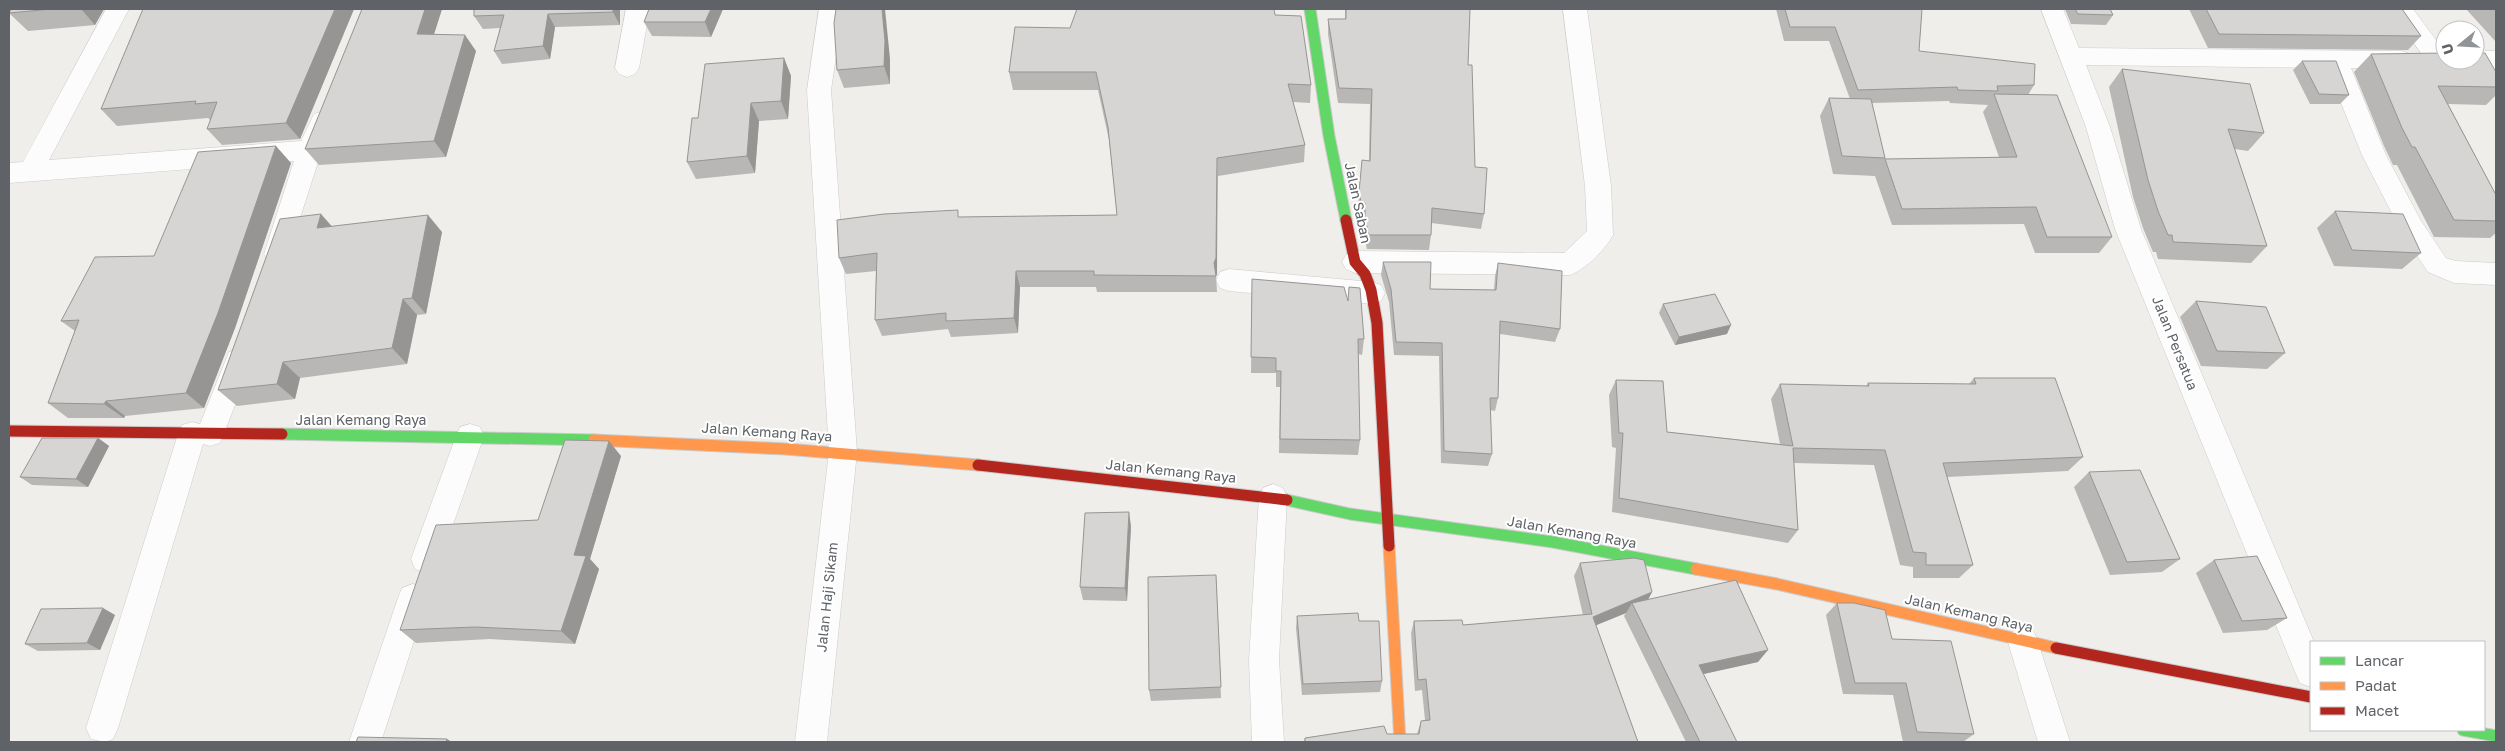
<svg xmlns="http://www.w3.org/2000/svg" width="2505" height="751" font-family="'Golos Text',sans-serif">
<rect width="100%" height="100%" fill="#efeeea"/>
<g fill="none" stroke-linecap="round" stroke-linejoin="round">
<defs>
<g id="street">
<path d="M106,9H129L49,160L301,141L314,114L323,111L332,114L335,120L322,150L286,261L277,264L268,261L264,254L294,161L9,183V163L23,162Z"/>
<path d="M626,9H650L639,68L635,74L627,77L619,74L615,68Z"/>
<path d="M819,9H843L831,90L857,452L827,742H795L829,452L807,90Z"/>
<path d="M1563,9H1587L1611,186L1613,235C1605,250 1586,269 1570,275L1355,273L1346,269L1342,262L1346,255L1355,251L1564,253L1587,231L1585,186Z"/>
<path d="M2041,9H2063L2079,48L2402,51L2410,54L2414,60L2410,66L2402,69L2351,68L2386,155L2421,221L2446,258L2456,261L2496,263V285L2454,283L2428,272L2403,235L2362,155L2327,68L2086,65L2110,127L2141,229L2314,642H2311V687L2300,683L2295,672L2115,229L2086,127Z"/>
<path d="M2390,9H2413L2445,52V60H2475V51H2496V69H2453L2446,66L2438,69L2430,66Z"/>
<path d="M1229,269L1372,282L1381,285L1385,293L1381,301L1372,304L1229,291L1220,288L1216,280L1220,272Z"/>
<path d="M239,349L249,352L253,360L220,443L210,446L203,444L118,728L113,739L105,742L91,739L86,728L178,434L182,425L192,422L200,424L229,352Z"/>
<path d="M470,424L480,427L484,436L441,559L437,569L426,573L415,569L411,559L456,436L460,427Z"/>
<path d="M1273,484L1283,488L1287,497L1279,660L1284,742H1252L1249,660L1259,497L1263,488Z"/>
<path d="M413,584L424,588L428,598L381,742H349L398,598L402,588Z"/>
<path d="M2023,627L2034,632L2038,642L2070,742H2038L2008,642L2012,632Z"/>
</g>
<g id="fast">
<path d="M1310,9L1329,136L1346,220"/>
<path d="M282,434L594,440"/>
<path d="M1287,500L1350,514L1553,542L1696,569"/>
<path d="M2463,730L2496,736"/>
</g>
<g id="slow">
<path d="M594,440L786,449L978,465"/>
<path d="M1389,546L1400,742"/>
<path d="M1696,569L1777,584L2056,648"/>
</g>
<g id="jam">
<path d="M1346,220L1355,262L1365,274L1371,290L1377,323L1389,546"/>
<path d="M9,431L282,434"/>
<path d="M978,465L1287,500"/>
<path d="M2056,648L2311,697"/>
</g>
</defs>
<use href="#street" stroke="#cbcccc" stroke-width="1"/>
<use href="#fast" stroke="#cacacb" stroke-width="13"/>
<use href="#slow" stroke="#cacacb" stroke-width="13"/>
<use href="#jam" stroke="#cacacb" stroke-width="13"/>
<use href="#street" fill="#fdfcfc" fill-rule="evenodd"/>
<use href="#fast" stroke="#63d668" stroke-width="11"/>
<use href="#slow" stroke="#ff974d" stroke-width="11"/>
<use href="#jam" stroke="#b3261e" stroke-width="11"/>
</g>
<g fill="#b8b7b5" fill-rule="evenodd">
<path d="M11,9H104L95,25L28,31L9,13Z"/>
<path d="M354,9L300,139L222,145L207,129L211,120H210L208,118L117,126L101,109Z"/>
<path d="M442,9L434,34L476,51L446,157L319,165L305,149Z"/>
<path d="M620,9V25L555,27L550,59L502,64L494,51L500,28L483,29L474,16Z"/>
<path d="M649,9H723L711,37L652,36L644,22Z"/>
<path d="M1345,9H1470L1468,65L1475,167L1484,214L1481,229L1431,223V235L1429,250L1367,249L1363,233L1364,217H1360L1358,207L1362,160L1369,161L1370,104L1338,103L1328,34V19H1345Z"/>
<path d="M1776,9H1922L1919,51L2034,85L2028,95L2112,237L2099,253H2035L2024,224L1892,225L1875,176L1833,174L1820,116L1829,98L1850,99L1829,41H1784ZM1949,101L1950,103L1988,105L1983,112L1999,157L1885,159V158L1872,103Z"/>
<path d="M2065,9H2110L2113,15L2106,25L2071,24Z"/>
<path d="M2189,9H2402L2421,36L2408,50L2208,48Z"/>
<path d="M2466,9H2496V42Z"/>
<path d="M1275,15L1311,85L1310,103L1293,102L1305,145L1304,162L1218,176L1217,274L1216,276L1217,292H1097L1096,287H1020L1018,333L951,337L948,329L882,336L875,320L876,271L846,274L839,258L960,217L1117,215L1109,140L1098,90H1013L1009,72L1070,28Z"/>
<path d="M2371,54L2495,70L2496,69V95L2486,105L2448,104L2496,195V233L2490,238L2434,237L2397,165H2393L2384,146L2354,72Z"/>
<path d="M784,58L791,76L788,119L759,121L755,173L696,179L687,162L698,118Z"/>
<path d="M890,59V84L844,88L837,70Z"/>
<path d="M2302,61L2349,95L2340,104H2310L2293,70Z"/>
<path d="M2122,69L2264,133L2248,151L2235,149L2267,246L2251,263L2158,259L2156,252H2153L2143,228L2133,197L2109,87Z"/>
<path d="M291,163L235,328L204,408L125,416L124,418H68L48,403L75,331L61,321L154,256Z"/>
<path d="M2335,211L2421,253L2402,269L2334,266L2317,228Z"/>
<path d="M331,226L442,232L426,314L417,315L407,364L300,378L295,399L237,406L218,390Z"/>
<path d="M1383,262L1430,289L1494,290L1495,276L1498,263L1560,329L1555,342L1500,334L1498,398L1495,411L1490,410L1492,454L1488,466L1441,463L1439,356L1394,355L1389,302L1381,275Z"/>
<path d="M1252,279L1348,301L1364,339L1362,355L1358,354L1360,440L1358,455L1279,453L1280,387H1276V373H1251Z"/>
<path d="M2196,301L2285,353L2267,369L2201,366L2180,317Z"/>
<path d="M1663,304L1727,334L1675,345L1659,313Z"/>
<path d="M1974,378L2083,457L2068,471L1947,477L1973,565L1959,578H1913V567L1900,565L1874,465L1794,463L1798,530L1788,543L1612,512L1616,448L1612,447L1609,395L1616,380L1667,432L1780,444L1771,399L1780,384L1866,386L1868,383L1969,384Z"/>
<path d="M98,438L109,446L88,487L32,485L20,477Z"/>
<path d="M621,456L590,559L599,569L575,644L490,639L416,643L400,630L538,520Z"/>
<path d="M2089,472L2180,559L2162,572L2110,575L2074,487Z"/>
<path d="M1131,526L1127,601L1083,600L1080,587Z"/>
<path d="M2214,560L2287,618L2267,630L2223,633L2196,573Z"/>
<path d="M1580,563L1652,592L1648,600L1758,662L1703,674L1737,742H1686L1624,616L1626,613L1596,625L1638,742H1304L1305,738L1387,734H1417L1421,721L1425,720L1422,690L1415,691L1411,633L1414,621L1463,625L1583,615L1574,576Z"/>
<path d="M1216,575L1221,698L1151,701L1149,690Z"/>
<path d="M1837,603L1892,639L1974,734L1963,742H1903L1893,695L1843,694L1826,615Z"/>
<path d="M115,615L100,650L38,651L25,644Z"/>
<path d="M1297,616L1359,621L1382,681L1380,692L1302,695L1296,628Z"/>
</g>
<g fill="#969594">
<path d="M81,9H104L95,25Z"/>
<path d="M335,9H354L300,139L286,123Z"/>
<path d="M425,9H442L429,50L417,34Z"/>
<path d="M613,9H620V25L613,12Z"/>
<path d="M711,9H723L711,37L705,22Z"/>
<path d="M882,9H885L890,59V84L884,66Z"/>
<path d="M548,14L555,27L550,59L543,46Z"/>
<path d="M465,35L476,51L446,157L434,141Z"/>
<path d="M784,58L791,76L788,119L781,101Z"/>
<path d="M751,103L759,121L755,173L747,156Z"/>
<path d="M276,146L291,163L235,328L204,408L186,393Z"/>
<path d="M1217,158V274L1216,276L1214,263Z"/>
<path d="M321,214L336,231L317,228Z"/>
<path d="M428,215L442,232L426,314L412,298Z"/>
<path d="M1016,271L1020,287L1018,333L1014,318Z"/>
<path d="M403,299L417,315L407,364L392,348Z"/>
<path d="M1731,325L1727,334L1675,345L1679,337Z"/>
<path d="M283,362L300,378L295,399L277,384Z"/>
<path d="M106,401L125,416L124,418L104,404Z"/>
<path d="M98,438L109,446L88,487L76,479Z"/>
<path d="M609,441L621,456L590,559L599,569L575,644L561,631L574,555Z"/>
<path d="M1129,512L1131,526L1127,601L1125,588Z"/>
<path d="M1652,592L1645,605L1632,603L1626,613L1587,629L1593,617Z"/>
<path d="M103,608L115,615L100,650L87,643Z"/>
<path d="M1768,650L1758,662L1690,677L1699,665Z"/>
<path d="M447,739L452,742H446Z"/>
</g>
<g fill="#d6d5d3" stroke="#969594">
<path d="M11,9H52L9,13Z"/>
<path d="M143,9H335L286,123L207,129L217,102L195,104L196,101L101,109Z"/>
<path d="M362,9H425L417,34L465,35L434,141L305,149Z"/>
<path d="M474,9H613V12L548,14L543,46L494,51L504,15L474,16Z"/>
<path d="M649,9H711L705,22H644Z"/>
<path d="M836,9H882L885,41L884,66L837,70L834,23Z"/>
<path d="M1077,9H1274L1275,15L1301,16L1311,85L1288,84L1305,145L1217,158L1216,258L1214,263L1216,276L1094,275V271H1016L1014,318L946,321V313L875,320L877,253L839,258L837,220L884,214L958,210V217L1117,215L1108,127L1096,72H1009L1015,27L1070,28Z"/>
<path d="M1346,9H1470L1468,65H1472L1475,167L1487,168L1484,214L1432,208L1431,235H1369L1365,219V203L1361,202L1359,192L1362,160L1370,161L1372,89L1339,88L1328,19H1346Z"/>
<path d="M1785,9H1922L1919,51L2035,64L2034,85L1997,86L1998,91L1958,90L1957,87L1858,90L1835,27H1790Z"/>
<path d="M2075,9H2110L2113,15L2078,14Z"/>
<path d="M2206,9H2402L2421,36L2219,34Z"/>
<path d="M2445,53V60H2475V53H2485L2496,72V87L2438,86L2496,195V221L2454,220L2415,147H2412L2402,128L2371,54Z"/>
<path d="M784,58L781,101L751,103L747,156L687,162L692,118H698L705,64Z"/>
<path d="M2302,61H2336L2349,95L2319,94Z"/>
<path d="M2122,69L2250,84L2264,133L2228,129L2267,246L2173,242L2172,235H2168L2158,211L2148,180Z"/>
<path d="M1994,94L2057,95L2112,237H2047L2036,207L1902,209L1885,159L2017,157Z"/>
<path d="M1829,98L1871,99L1885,158L1842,156Z"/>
<path d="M276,146L218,313L186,393L106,401L104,404L48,403L79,320L61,321L95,257L154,256L198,152Z"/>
<path d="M2335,211L2403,214L2421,253L2352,250Z"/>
<path d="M321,214L317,228L428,215L412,298L403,299L392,348L283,362L277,384L218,390L280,219Z"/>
<path d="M1383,262H1431L1430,289L1496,290L1498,263L1562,271L1560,329L1500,321L1498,398H1490L1492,454L1444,451L1442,343L1396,342L1391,289Z"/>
<path d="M1252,279L1344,287L1348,301L1349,287L1360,288L1364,339H1358L1360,440L1280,439L1281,371H1276V358L1251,357Z"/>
<path d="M1715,294L1731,325L1679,337L1663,304Z"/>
<path d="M2196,301L2266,307L2285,353L2217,351Z"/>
<path d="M1974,378H2055L2083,457L1943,463L1973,565H1926V553L1913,552L1885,450L1793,448L1798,530L1619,498L1623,433H1619L1616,380L1663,381L1667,432L1793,446L1780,384L1869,386L1868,383L1976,384Z"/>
<path d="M42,438H98L76,479L20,477Z"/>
<path d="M565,440L609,441L574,555L586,556L561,631L475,627L400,630L436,525L538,520Z"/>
<path d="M2140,470L2180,559L2127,562L2089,472Z"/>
<path d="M1129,512L1125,588L1080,587L1085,513Z"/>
<path d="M2257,556L2287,618L2242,621L2214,560Z"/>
<path d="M1634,558L1644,560L1652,592L1593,617L1638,742H1305V738L1384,726L1387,734H1419L1421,721L1430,720L1426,679L1418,680L1414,621L1462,620L1463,625L1592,614L1580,563Z"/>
<path d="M1216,575L1221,687L1149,690L1148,577Z"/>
<path d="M1736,580L1768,650L1699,665L1737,742H1700L1632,603Z"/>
<path d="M1837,603H1854L1885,610L1892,639L1951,641L1974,734L1917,732L1906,683H1855Z"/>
<path d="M103,608L87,643L25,644L41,609Z"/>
<path d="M1358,613L1359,621H1379L1382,681L1303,684L1297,616Z"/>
<path d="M358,737L447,739L446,742H356Z"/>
</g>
<g text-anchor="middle" stroke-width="4" stroke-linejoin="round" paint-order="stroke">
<g font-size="14" fill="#5f6368" stroke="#fff">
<text transform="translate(1358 203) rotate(78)" y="5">Jalan Saban</text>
<text transform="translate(2175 343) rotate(68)" y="5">Jalan Persatua</text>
<text x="361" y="425">Jalan Kemang Raya</text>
<text transform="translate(767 432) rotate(4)" y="5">Jalan Kemang Raya</text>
<text transform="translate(1171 471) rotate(6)" y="5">Jalan Kemang Raya</text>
<text transform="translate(1572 532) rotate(10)" y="5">Jalan Kemang Raya</text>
<text transform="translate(827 597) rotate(-84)" y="5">Jalan Haji Sikam</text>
<text transform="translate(1969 613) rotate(13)" y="5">Jalan Kemang Raya</text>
</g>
</g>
<rect width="2505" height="751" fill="none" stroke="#5f6368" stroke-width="20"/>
<rect x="2310" y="641" width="175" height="90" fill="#ffffff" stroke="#bfc1c3"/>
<rect x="2320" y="657" width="25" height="8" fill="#63d668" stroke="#bfc1c3"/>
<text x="2355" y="666" font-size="15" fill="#5f6368">Lancar</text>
<rect x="2320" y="682" width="25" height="8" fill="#ff974d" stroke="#bfc1c3"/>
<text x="2355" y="691" font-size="15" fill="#5f6368">Padat</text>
<rect x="2320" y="707" width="25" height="8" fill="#b3261e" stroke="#bfc1c3"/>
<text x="2355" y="716" font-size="15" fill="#5f6368">Macet</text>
<g transform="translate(2460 45) rotate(252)"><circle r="24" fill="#ffffff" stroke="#bfc1c3"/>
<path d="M0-4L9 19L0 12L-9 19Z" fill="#919496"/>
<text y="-8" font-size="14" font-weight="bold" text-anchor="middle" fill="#5f6368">U</text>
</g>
</svg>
